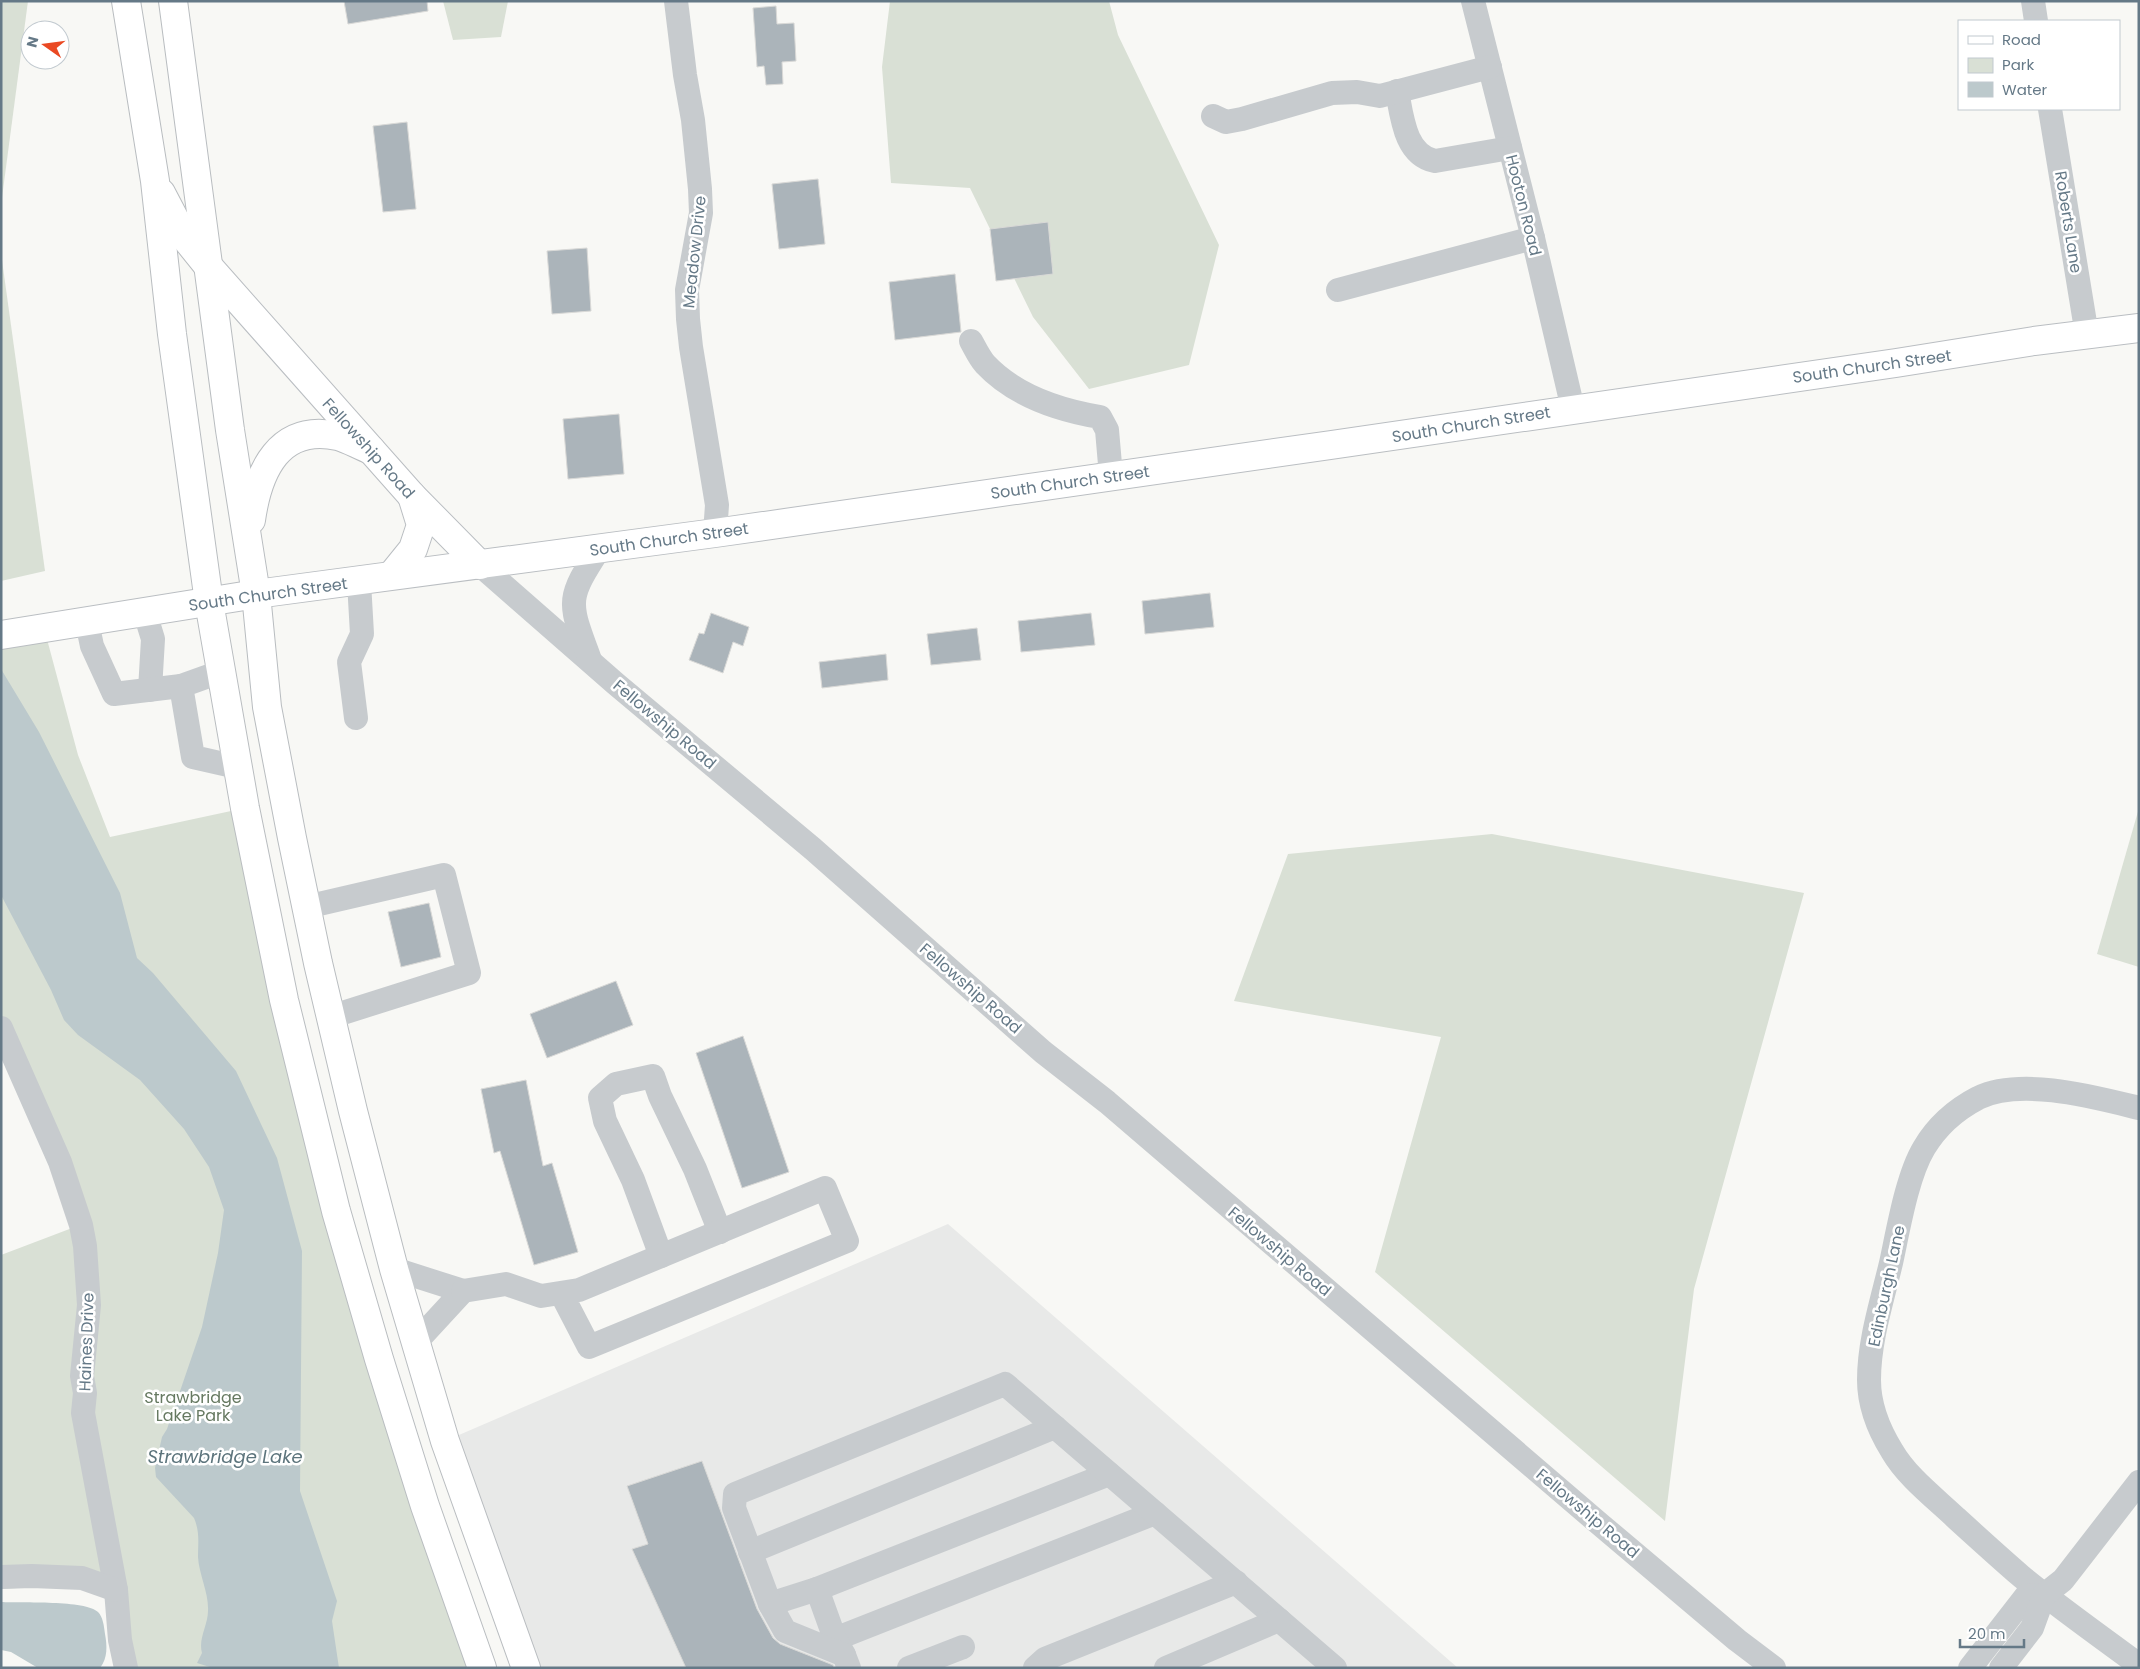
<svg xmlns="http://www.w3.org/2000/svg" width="2140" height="1669" font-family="Poppins,sans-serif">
<rect width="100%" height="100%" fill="#f8f8f5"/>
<path fill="#e8e9e8" d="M948,1224L1458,1668H526L445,1441Z"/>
<g fill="#d9e0d5">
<path d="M1,1H28L1,205Z"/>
<path d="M443,1H508L501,37L453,40Z"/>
<path d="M890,1H1109L1118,35L1219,245L1189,365L1089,389L1033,317L970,188L891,183L882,67Z"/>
<path d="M1,253L45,571L1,581Z"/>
<path d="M44,628L78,755L110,837L245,808L284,1000L482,1668H125L115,1582L1,1589V1255L80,1225L1,1025V634Z"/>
<path d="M2139,808V967L2097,954Z"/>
<path d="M1492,834L1804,893L1694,1289L1665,1521L1375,1272L1441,1037L1234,1001L1288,854Z"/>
</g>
<g fill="#bcc9cc">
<path d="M1,669L39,732L120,893L137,958L153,973L236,1071L277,1158L302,1251L300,1491L337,1601L332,1621L339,1668H213L197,1663L202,1653C198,1639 208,1625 208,1611C209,1593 199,1575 198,1557C198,1543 200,1532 194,1518L156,1477L155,1468L162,1437L167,1429L202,1327L218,1253L224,1210L209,1167L184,1129L140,1080L78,1035L64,1020L51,990L1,895Z"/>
<path d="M1,1602C21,1603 86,1600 98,1612C103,1617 104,1626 105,1634C107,1645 108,1658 100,1668H38L11,1652L1,1650Z"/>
</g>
<g fill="#abb4ba" stroke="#d9d9d7">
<path d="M344,1H427L428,11L348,24Z"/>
<path d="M776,6L777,24L794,23L796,61L782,62L783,84L766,85L764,66L757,67L753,8Z"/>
<path d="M407,122L416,209L383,212L373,126Z"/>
<path d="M818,179L825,244L779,249L772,184Z"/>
<path d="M1048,222L1053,274L996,281L990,229Z"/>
<path d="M587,248L591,311L552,314L547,251Z"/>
<path d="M955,274L961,332L895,340L889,282Z"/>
<path d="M619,414L624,474L568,479L563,419Z"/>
<path d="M1210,593L1214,627L1145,634L1142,601Z"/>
<path d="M711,613L749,627L743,646L733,642L723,673L689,660L699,633L704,634Z"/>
<path d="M1091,613L1095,645L1021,652L1018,621Z"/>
<path d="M977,628L981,660L931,665L927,634Z"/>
<path d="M886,654L888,680L822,688L819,662Z"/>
<path d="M429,903L441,957L401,967L388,912Z"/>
<path d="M616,981L633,1025L547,1058L530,1014Z"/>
<path d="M743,1036L789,1172L742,1188L696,1053Z"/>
<path d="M526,1080L543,1166L552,1163L578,1252L534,1265L500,1151L494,1153L481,1089Z"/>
<path d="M702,1461L757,1609L773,1638L780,1644L833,1665L834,1668H686L632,1549L648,1544L627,1486Z"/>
</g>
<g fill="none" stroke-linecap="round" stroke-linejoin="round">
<defs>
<g id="major">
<path d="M209,267L412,496L480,565"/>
<path d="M392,575L413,549L421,525L412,496"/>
<path d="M1,635L256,594L715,533L1331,445L1896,363L2034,341L2139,328"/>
</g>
<g id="highway">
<path d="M126,1L155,181L172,334L209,602L245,808L284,1000L336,1211L379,1359L425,1506L482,1668"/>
<path d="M173,1L230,430L256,594L267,707L292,838L318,963L353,1111L394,1269L445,1441L526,1668"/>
<path d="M161,193L183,235L208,266"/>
<path d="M251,520C258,471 279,423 338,436C349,439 360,446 371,450"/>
</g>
</defs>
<use href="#major" stroke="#babec2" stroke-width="30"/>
<use href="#highway" stroke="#b9bdc0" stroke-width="30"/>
<g stroke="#c7cbce" stroke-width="24">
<path d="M676,1L685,75L693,120L700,189L701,213L687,290L688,319L691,347L717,505L715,533"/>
<path d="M1473,1L1533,238L1573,409"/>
<path d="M2033,1L2036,21"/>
<path d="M1397,91C1402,117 1405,155 1435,161L1510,148"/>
<path d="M2050,109L2087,335"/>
<path d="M1213,116L1226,122L1242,119L1332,93L1357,92L1380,96L1490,67"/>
<path d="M1338,290L1533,238"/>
<path d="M971,341C975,348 979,357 985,364C1015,396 1058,410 1100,417L1107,430L1111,476"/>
<path d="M480,565L616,684L813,849L1043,1052L1107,1102L1602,1526L1737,1640L1774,1668"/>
<path d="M145,613L153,639L150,690"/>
<path d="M87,622L92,646L114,694L181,686"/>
<path d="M590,660C569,602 565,601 600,548"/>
<path d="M220,672L181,686L193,757L237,767"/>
<path d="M356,718L349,662L362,634L359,582"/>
<path d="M306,907L444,875L469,973L330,1017"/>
<path d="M1,1028L60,1162L81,1225L85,1246L89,1305L82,1376L85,1393L83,1413L116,1590L120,1640L126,1668"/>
<path d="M2139,1108C2094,1097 2021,1077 1978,1098C1955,1110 1937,1126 1924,1148C1907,1176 1898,1231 1891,1263C1882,1301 1869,1341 1869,1380C1869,1405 1879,1430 1892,1451C1907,1477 1935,1498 1956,1518C1978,1538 2000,1558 2022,1577C2060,1608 2100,1636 2139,1665"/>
<path d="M661,1256L633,1180L605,1121L600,1098L616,1084L653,1076L660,1096L695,1169L720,1232"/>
<path d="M394,1269L463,1291L416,1342"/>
<path d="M463,1291L506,1284L541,1296L579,1290L825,1188L847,1241L589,1347L561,1293"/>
<path d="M750,1552L1055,1427"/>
<path d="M1,1577L32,1576L82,1578L116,1590"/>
<path d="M770,1604L817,1589"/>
<path d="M835,1639L1155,1513"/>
<path d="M844,1655L835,1639L817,1589L1109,1474"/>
<path d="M849,1668L844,1655L785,1631L770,1604L734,1508L735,1494L1005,1384L1335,1668"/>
<path d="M909,1668L963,1647"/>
<path d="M1035,1668L1045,1659L1236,1582"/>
<path d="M1166,1668L1279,1620"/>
<path d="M1970,1668L2026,1596L2044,1595"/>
<path d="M2001,1668L2032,1628L2044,1595L2063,1580L2139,1482"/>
</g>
<use href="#major" stroke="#fff" stroke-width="28"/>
<use href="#highway" stroke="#fff" stroke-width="28"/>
</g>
<g text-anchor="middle" stroke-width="5" stroke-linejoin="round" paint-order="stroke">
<g font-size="16" fill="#657987" stroke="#fff">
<text transform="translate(1524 205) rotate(76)" y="6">Hooton Road</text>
<text transform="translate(2069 222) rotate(81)" y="6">Roberts Lane</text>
<text transform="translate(694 252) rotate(-84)" y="6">Meadow Drive</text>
<text transform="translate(1872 366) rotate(-8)" y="6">South Church Street</text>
<text transform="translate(1471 424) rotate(-9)" y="6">South Church Street</text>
<text transform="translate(369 448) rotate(48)" y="6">Fellowship Road</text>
<text transform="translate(1070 482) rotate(-8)" y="6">South Church Street</text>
<text transform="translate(669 539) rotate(-8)" y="6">South Church Street</text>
<text transform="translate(268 594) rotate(-8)" y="6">South Church Street</text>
<text transform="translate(665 724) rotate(40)" y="6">Fellowship Road</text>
<text transform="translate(971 988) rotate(41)" y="6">Fellowship Road</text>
<text transform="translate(1280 1251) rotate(40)" y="6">Fellowship Road</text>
<text transform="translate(1886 1286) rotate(-78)" y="6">Edinburgh Lane</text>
<text transform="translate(86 1342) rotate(-88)" y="6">Haines Drive</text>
<text transform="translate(1588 1513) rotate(40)" y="6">Fellowship Road</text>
</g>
<g font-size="16" fill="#667961" stroke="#fff">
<text x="193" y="1403">Strawbridge<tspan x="193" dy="18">Lake Park</tspan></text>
</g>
<g font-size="18" font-style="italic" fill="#5c747c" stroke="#fff">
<text x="225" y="1463">Strawbridge Lake</text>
</g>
</g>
<rect width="2140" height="1669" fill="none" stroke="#657987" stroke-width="5"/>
<rect x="1958" y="20" width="162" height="90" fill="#ffffff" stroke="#c1c9cf"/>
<rect x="1968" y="36" width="25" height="8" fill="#ffffff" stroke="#c1c9cf"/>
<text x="2002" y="45" font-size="15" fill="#657987">Road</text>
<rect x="1968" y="58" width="25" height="15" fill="#d9e0d5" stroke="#c1c9cf"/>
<text x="2002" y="70" font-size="15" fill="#657987">Park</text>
<rect x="1968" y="82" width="25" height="15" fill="#bcc9cc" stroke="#c1c9cf"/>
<text x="2002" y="95" font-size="15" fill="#657987">Water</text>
<g transform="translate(45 45) rotate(284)"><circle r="24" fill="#ffffff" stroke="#c1c9cf"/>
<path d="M0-4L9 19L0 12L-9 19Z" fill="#ea4923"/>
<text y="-8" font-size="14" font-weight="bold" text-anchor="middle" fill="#657987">N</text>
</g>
<path d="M1960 1639v8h64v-8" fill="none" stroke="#657987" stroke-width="2.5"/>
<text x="1968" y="1639" font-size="15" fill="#657987" stroke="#ffffff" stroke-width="4" paint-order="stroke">20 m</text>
</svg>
